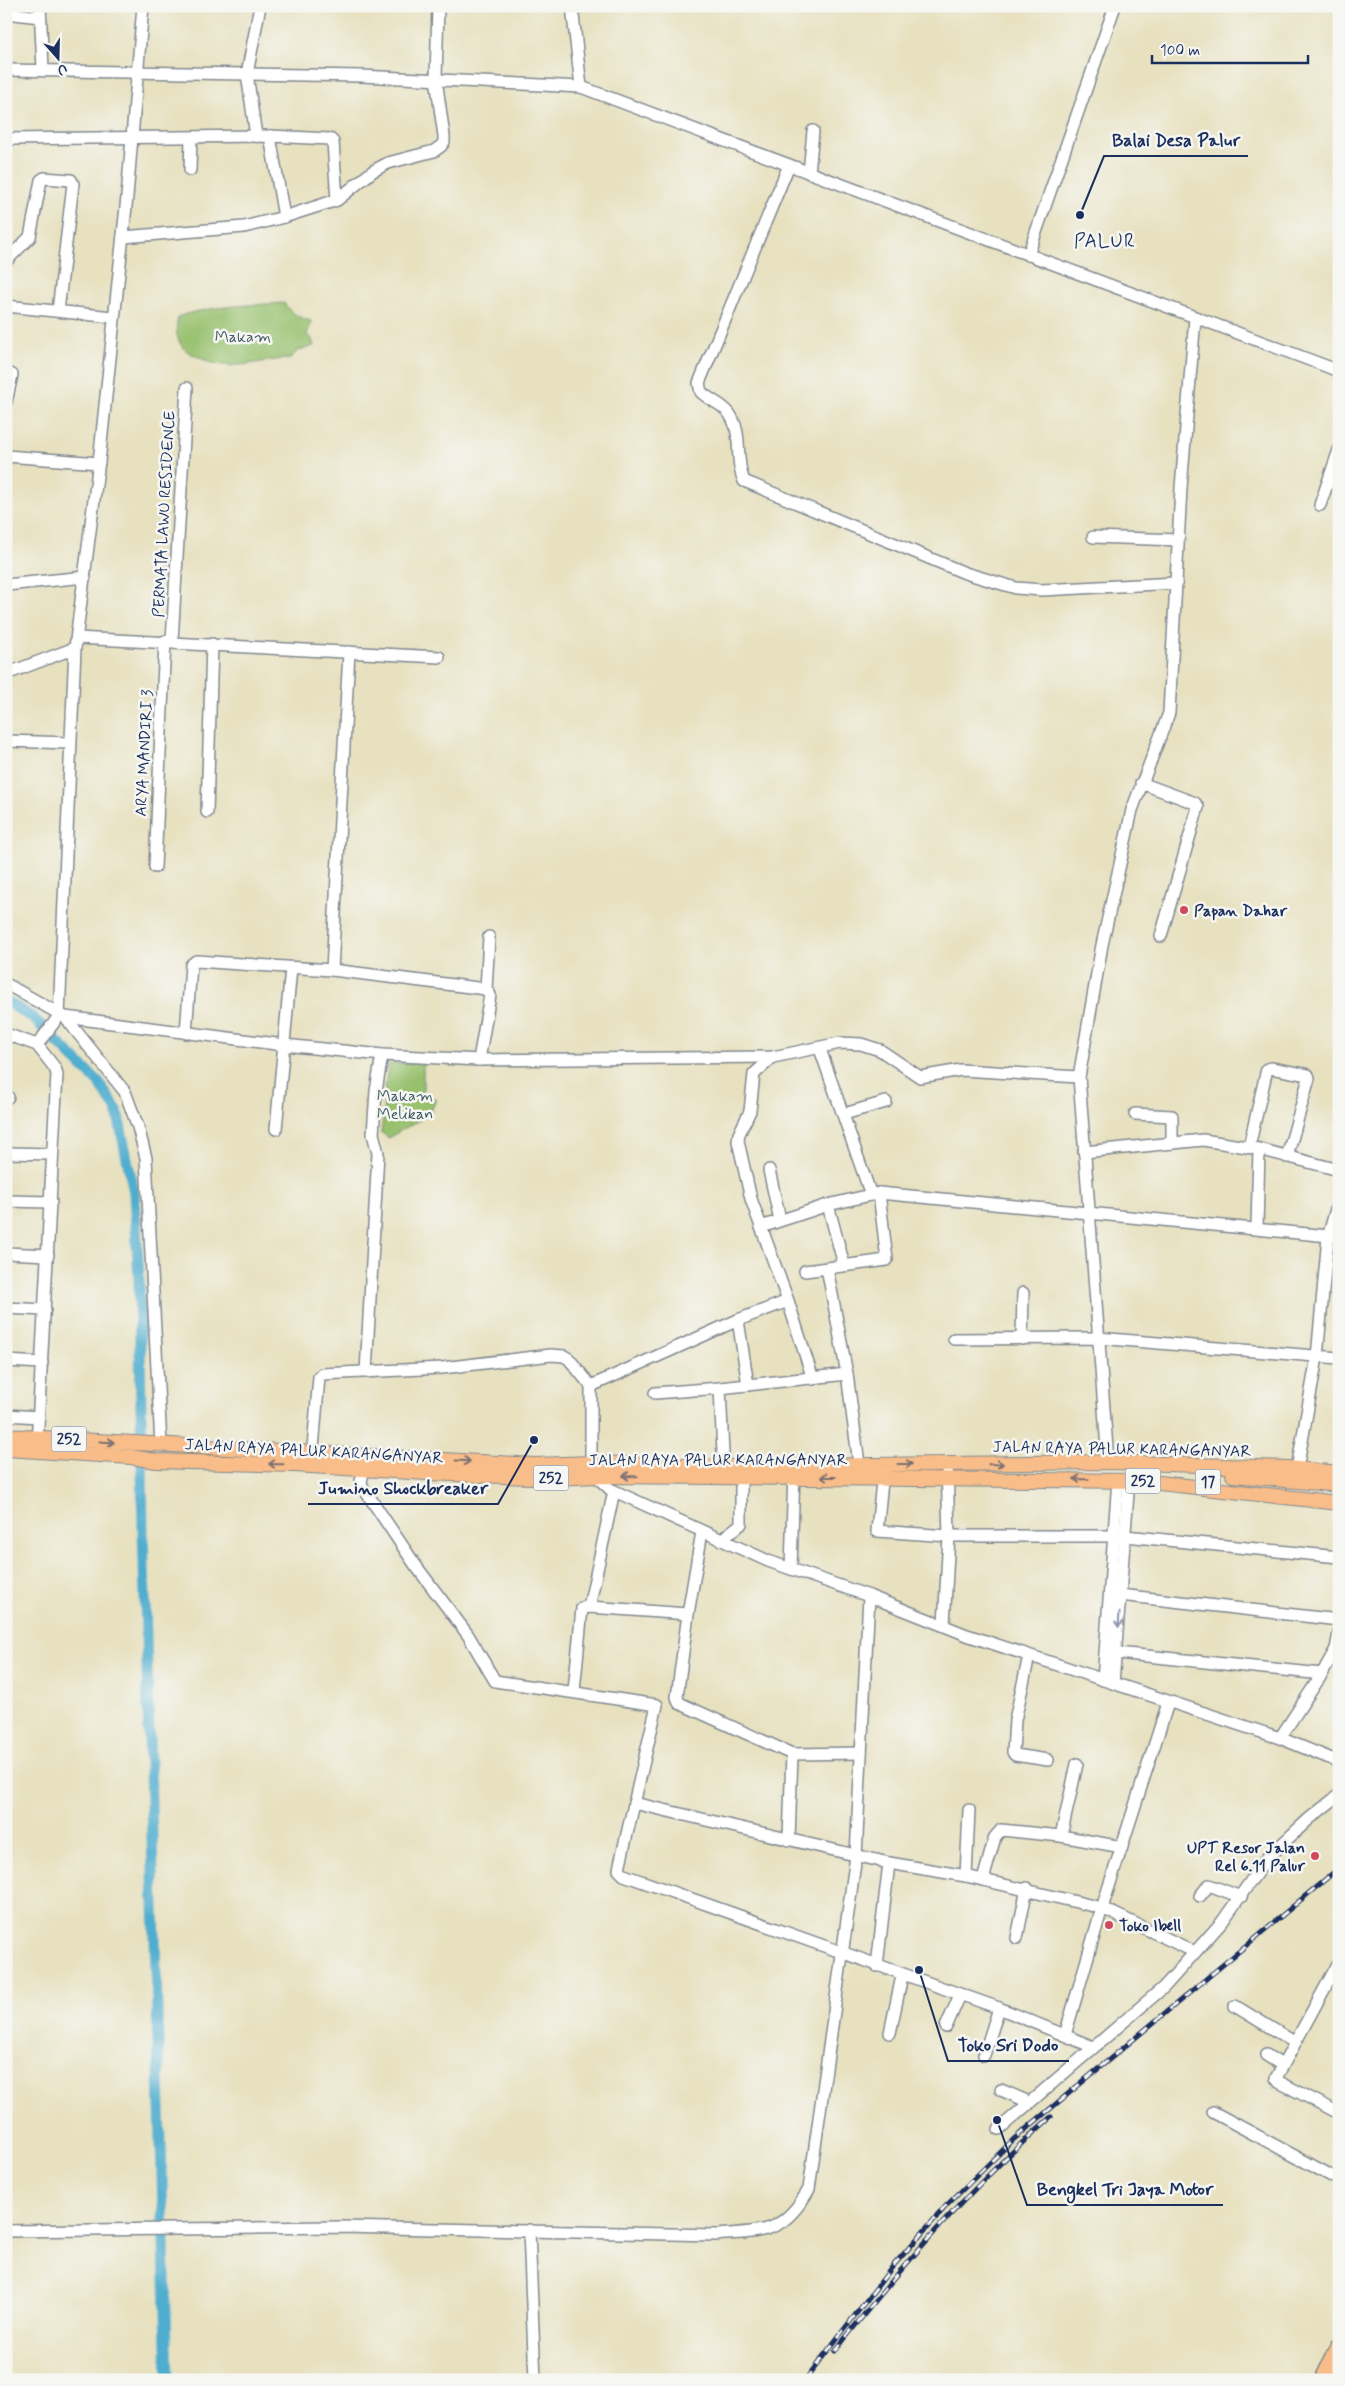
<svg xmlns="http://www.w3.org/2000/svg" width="1345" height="2386" font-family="Mynerve,sans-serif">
<rect width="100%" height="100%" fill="#f6f6f2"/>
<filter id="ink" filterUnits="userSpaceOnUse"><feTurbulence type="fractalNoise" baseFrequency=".02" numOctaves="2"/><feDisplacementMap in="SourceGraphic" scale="10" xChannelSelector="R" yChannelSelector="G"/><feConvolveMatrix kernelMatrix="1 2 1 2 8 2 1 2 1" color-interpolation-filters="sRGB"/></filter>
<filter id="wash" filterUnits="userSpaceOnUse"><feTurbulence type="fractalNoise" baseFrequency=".0096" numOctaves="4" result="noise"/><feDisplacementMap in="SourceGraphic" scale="20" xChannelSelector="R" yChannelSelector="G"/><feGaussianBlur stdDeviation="1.12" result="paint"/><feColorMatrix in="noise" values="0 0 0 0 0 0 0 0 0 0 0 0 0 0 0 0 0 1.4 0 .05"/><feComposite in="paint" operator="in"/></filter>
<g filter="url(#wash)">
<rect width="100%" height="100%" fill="#e7e1c0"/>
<g fill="#98c16e" stroke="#5a7866">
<path d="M284,303C290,313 300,318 311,321L307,335L312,339L314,346L297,351L290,359C265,359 240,369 216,364C209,363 201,358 194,355C178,348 174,334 178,317C205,306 254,305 284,303Z"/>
<path d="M404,1063L423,1064V1094L436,1099L430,1114L388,1138L381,1132C385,1109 383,1087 389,1064Z"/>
</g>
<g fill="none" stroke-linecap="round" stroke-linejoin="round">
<path stroke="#50adcf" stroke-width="11" d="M6,1001L33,1018L99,1083L117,1110L134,1193L139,1280L143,1531L168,2380"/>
</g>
</g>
<g filter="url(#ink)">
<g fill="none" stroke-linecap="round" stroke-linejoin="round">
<defs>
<g id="minor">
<path d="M40,6L43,69"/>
<path d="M572,6L581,87"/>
<path d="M6,13L40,17"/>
<path d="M6,70L361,76L581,87L1339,371"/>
<path d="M256,136L247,74L260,6"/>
<path d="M270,136L284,217"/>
<path d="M6,139L270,136L330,139L333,142L337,200"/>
<path d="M789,165L699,383L701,392C709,400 721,403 729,413C744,434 734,459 744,481L965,573L1016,588L1042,590L1176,583L1169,713L1132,810L1102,945L1079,1077L1108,1462"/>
<path d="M190,170L191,138"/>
<path d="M809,173L813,131"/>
<path d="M123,237L244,227L284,217L337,200L373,171L388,163L434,151L441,146L444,142V136L436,79L438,6"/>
<path d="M1028,255L1115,6"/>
<path d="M6,261L30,237L41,180L44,178L71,180L73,184L58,311"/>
<path d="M6,306L113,317"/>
<path d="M6,372L12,375L6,402"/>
<path d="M6,456L99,463"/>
<path d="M1320,505L1339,450"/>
<path d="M1093,537L1178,540"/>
<path d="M1176,583L1181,488L1195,318"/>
<path d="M6,585L85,577"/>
<path d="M77,638L439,657"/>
<path d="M172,641L187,388"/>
<path d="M6,674L75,648"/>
<path d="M6,741L70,743"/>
<path d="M1141,783L1195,803L1198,807L1161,936"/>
<path d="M207,812L212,644"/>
<path d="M155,867L165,641"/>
<path d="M332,970L349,652"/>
<path d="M6,984L65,1017L284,1045L382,1055L479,1060L490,995L486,989L332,970L196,961L191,965L186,1033"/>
<path d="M486,989L489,937"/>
<path d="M65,1017L125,1092L138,1127L146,1158L161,1445"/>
<path d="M6,1034L37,1045"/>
<path d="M820,1049L871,1195"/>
<path d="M479,1060L773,1057L840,1043L861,1044L880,1050L920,1077L961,1070L1079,1077"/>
<path d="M6,1096L8,1097"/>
<path d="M844,1114L886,1102"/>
<path d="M1135,1114L1172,1116V1143"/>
<path d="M276,1129L291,968"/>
<path d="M1249,1147L1267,1069L1271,1068L1308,1075L1309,1078L1287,1157"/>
<path d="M1084,1152L1203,1140L1259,1149L1339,1170"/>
<path d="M6,1153L52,1154"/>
<path d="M769,1170L780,1220"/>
<path d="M6,1201L51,1202"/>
<path d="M828,1205L844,1265"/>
<path d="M761,1227L828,1205L879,1193L1339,1237"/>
<path d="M1257,1228L1259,1149"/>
<path d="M6,1253L48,1255"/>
<path d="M827,1268L847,1374L859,1464L858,1474"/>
<path d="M805,1271L887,1260L879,1193"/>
<path d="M788,1301L813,1379"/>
<path d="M6,1308L45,1310"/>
<path d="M738,1320L748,1385"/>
<path d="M954,1339L1098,1338L1339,1358"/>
<path d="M1022,1339L1023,1293"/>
<path d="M6,1361L42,1363"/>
<path d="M366,1372L378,1153L373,1134L376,1091L382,1055"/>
<path d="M591,1386L738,1320L788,1301L751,1199L738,1141L739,1134L750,1111L754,1074L773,1057"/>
<path d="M655,1393L720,1388"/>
<path d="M6,1415L39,1417"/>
<path d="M37,1445L57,1074L55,1068L37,1045L59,1016L75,648L100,453L127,197L143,6"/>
<path d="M366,1463L361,1481L362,1486L416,1566L468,1635L495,1681L657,1705L620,1864L619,1870L624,1875L999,2008L1093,2047"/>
<path d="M1297,1469L1317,1357L1328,1237L1339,1199"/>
<path d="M883,1471L877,1531L949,1536H1125L1339,1557"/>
<path d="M724,1475L720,1388L847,1374"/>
<path d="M702,1532L688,1614L677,1697L679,1703L792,1754L861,1753"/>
<path d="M721,1540L741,1524V1470"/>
<path d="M791,1569L794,1470"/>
<path d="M1111,1594L1339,1620"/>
<path d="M869,1596L967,1635L1280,1738L1339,1762"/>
<path d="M589,1607L614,1491"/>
<path d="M944,1624L949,1536L947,1464"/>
<path d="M1117,1653L1322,1674L1336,1649L1339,1633"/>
<path d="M1029,1656L1015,1720L1013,1752L1015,1755L1048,1760"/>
<path d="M1103,1680L1118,1480"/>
<path d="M1113,1683L1129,1481"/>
<path d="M574,1691L582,1608L589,1607L688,1614"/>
<path d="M1280,1738L1322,1674"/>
<path d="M634,1803L889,1863L966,1876L1102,1908L1195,1952"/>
<path d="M1061,1836L1077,1764"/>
<path d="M789,1840L792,1754"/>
<path d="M966,1876L969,1810"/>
<path d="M983,1880L995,1837L1001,1830L1061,1836L1122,1847"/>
<path d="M1200,1896L1209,1885L1241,1897"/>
<path d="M1017,1938L1027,1888"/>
<path d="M1339,1962L1276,2078L1279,2082L1339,2113"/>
<path d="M877,1966L889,1863"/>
<path d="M1235,2006L1294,2042"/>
<path d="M946,2027L960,1995"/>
<path d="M890,2033L902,1976"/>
<path d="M1065,2035L1102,1908L1168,1703"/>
<path d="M984,2055L999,2008"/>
<path d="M1266,2055L1282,2065"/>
<path d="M1001,2090L1029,2102"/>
<path d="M1213,2112L1339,2180"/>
<path d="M999,2129L1164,1987L1222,1922L1267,1858L1309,1819L1339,1795"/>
<path d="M529,2230L535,2380"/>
<path d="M6,2231L340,2227L716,2235C762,2231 783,2235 809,2189L856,1856L869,1596L768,1561L610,1489L596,1476L591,1463V1386L569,1359L564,1356L551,1355L442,1368L322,1374L319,1377L312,1460"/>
</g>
<g id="major">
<path d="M6,1436L535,1465L591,1463L724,1467L1108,1462L1288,1468L1339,1473"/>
<path d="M6,1449L131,1457L156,1461L294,1465L427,1473L557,1478L596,1476L1142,1481L1339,1503"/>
<path d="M1233,1475L1339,1485"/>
</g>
<path id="highway" d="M1323,2380L1339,2347"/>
</defs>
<use href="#minor" stroke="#81888f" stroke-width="14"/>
<use href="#major" stroke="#81888f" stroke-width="16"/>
<use href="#highway" stroke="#81888f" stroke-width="19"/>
<use href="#minor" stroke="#fff" stroke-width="11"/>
<use href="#major" stroke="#f8bd89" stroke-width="14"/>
<use href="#highway" stroke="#f8bd89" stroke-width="16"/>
<defs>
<g id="rail">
<path d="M835,2351C901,2267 970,2187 1051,2117"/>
<path d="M805,2380L893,2266L947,2205L1014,2139L1339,1868"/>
</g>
</defs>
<use href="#rail" stroke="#1b2f5e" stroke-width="5"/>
<use href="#rail" stroke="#f6f6f2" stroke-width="3" stroke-dasharray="9" stroke-linecap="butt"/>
</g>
<defs><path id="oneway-shaft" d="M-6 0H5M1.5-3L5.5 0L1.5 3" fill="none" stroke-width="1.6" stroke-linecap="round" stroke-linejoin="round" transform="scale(1.25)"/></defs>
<g stroke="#7e6f71">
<use href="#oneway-shaft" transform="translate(107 1442) rotate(4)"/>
<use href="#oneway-shaft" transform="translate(463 1461) rotate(3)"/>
<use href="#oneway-shaft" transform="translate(276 1464) rotate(-179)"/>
<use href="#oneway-shaft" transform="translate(905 1464)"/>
<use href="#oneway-shaft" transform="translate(996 1464) rotate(-1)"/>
<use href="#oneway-shaft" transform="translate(630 1476) rotate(-179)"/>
<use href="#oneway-shaft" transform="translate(828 1477) rotate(180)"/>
<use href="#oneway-shaft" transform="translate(1081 1479) rotate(-179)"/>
</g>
<use stroke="#8d97ae" href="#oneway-shaft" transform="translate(1119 1620) rotate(94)"/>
</g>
<g fill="#d1495b" stroke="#f6f6f2" stroke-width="2">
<circle cx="1184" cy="910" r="5"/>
<circle cx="1315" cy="1856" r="5"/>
<circle cx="1109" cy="1925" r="5"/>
</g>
<g text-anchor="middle" stroke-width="5" stroke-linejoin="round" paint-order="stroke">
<g fill="#f6f6f2" stroke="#5d6b8a" stroke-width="1">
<rect x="51.5" y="1426.5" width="35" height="25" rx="4"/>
<rect x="533.5" y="1465.5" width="35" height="25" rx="4"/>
<rect x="1125.5" y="1468.5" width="35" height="25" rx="4"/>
<rect x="1195.5" y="1469.5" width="25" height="25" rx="4"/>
</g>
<g font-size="15" font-weight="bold" fill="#1b2f5e">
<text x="69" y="1444">252</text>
<text x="551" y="1483">252</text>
<text x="1143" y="1486">252</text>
<text x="1208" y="1487">17</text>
</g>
<g font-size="16" fill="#405b63" stroke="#f6f6f2">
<text x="243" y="342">Makam</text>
<text x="405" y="1101">Makam<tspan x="405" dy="18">Melikan</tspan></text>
</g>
<g font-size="16" fill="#1b2f5e" stroke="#f6f6f2">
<text transform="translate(163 514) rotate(-87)" y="6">PERMATA LAWU RESIDENCE</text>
<text transform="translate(143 753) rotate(-87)" y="6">ARYA MANDIRI 3</text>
<text transform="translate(1122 1448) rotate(1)" y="6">JALAN RAYA PALUR KARANGANYAR</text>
<text transform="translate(314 1450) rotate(3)" y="6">JALAN RAYA PALUR KARANGANYAR</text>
<text x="718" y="1465">JALAN RAYA PALUR KARANGANYAR</text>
</g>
<g font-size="16" font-weight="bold" fill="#1b2f5e" stroke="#f6f6f2" text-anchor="start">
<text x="1194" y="916">Papan Dahar</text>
<text x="1305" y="1853" text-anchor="end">UPT Resor Jalan<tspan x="1305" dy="18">Rel 6.11 Palur</tspan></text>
<text x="1119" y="1931">Toko Ibell</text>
</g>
<g font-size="19" letter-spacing="1" fill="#1b2f5e" stroke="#f6f6f2">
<text x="1105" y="247">PALUR</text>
</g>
</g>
<path fill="none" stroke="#1b2f5e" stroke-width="2" d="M1080 215L1104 156H1248M534 1440L498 1504H308M919 1970L948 2061H1069M997 2120L1027 2205H1223"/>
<g fill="#1b2f5e" stroke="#f6f6f2" stroke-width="2">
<circle cx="1080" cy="215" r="5"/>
<circle cx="534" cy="1440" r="5"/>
<circle cx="919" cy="1970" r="5"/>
<circle cx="997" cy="2120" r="5"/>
</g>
<g font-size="18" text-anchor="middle" font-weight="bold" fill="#1b2f5e" stroke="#f6f6f2" stroke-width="5" stroke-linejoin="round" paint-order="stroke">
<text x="1176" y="146">Balai Desa Palur</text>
<text x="403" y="1494">Jumino Shockbreaker</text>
<text x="1008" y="2051">Toko Sri Dodo</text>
<text x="1125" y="2195">Bengkel Tri Jaya Motor</text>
</g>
<rect width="1345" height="2386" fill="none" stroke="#f6f6f2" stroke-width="25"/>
<g transform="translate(58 58) rotate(160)" stroke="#f6f6f2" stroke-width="4" paint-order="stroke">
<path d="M0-4L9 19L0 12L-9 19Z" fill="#1b2f5e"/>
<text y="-8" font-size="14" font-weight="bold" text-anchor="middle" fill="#1b2f5e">U</text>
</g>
<path d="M1152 55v8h156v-8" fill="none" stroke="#1b2f5e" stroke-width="2.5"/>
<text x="1160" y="55" font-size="15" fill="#1b2f5e" stroke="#f6f6f2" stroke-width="4" paint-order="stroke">100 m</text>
</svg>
